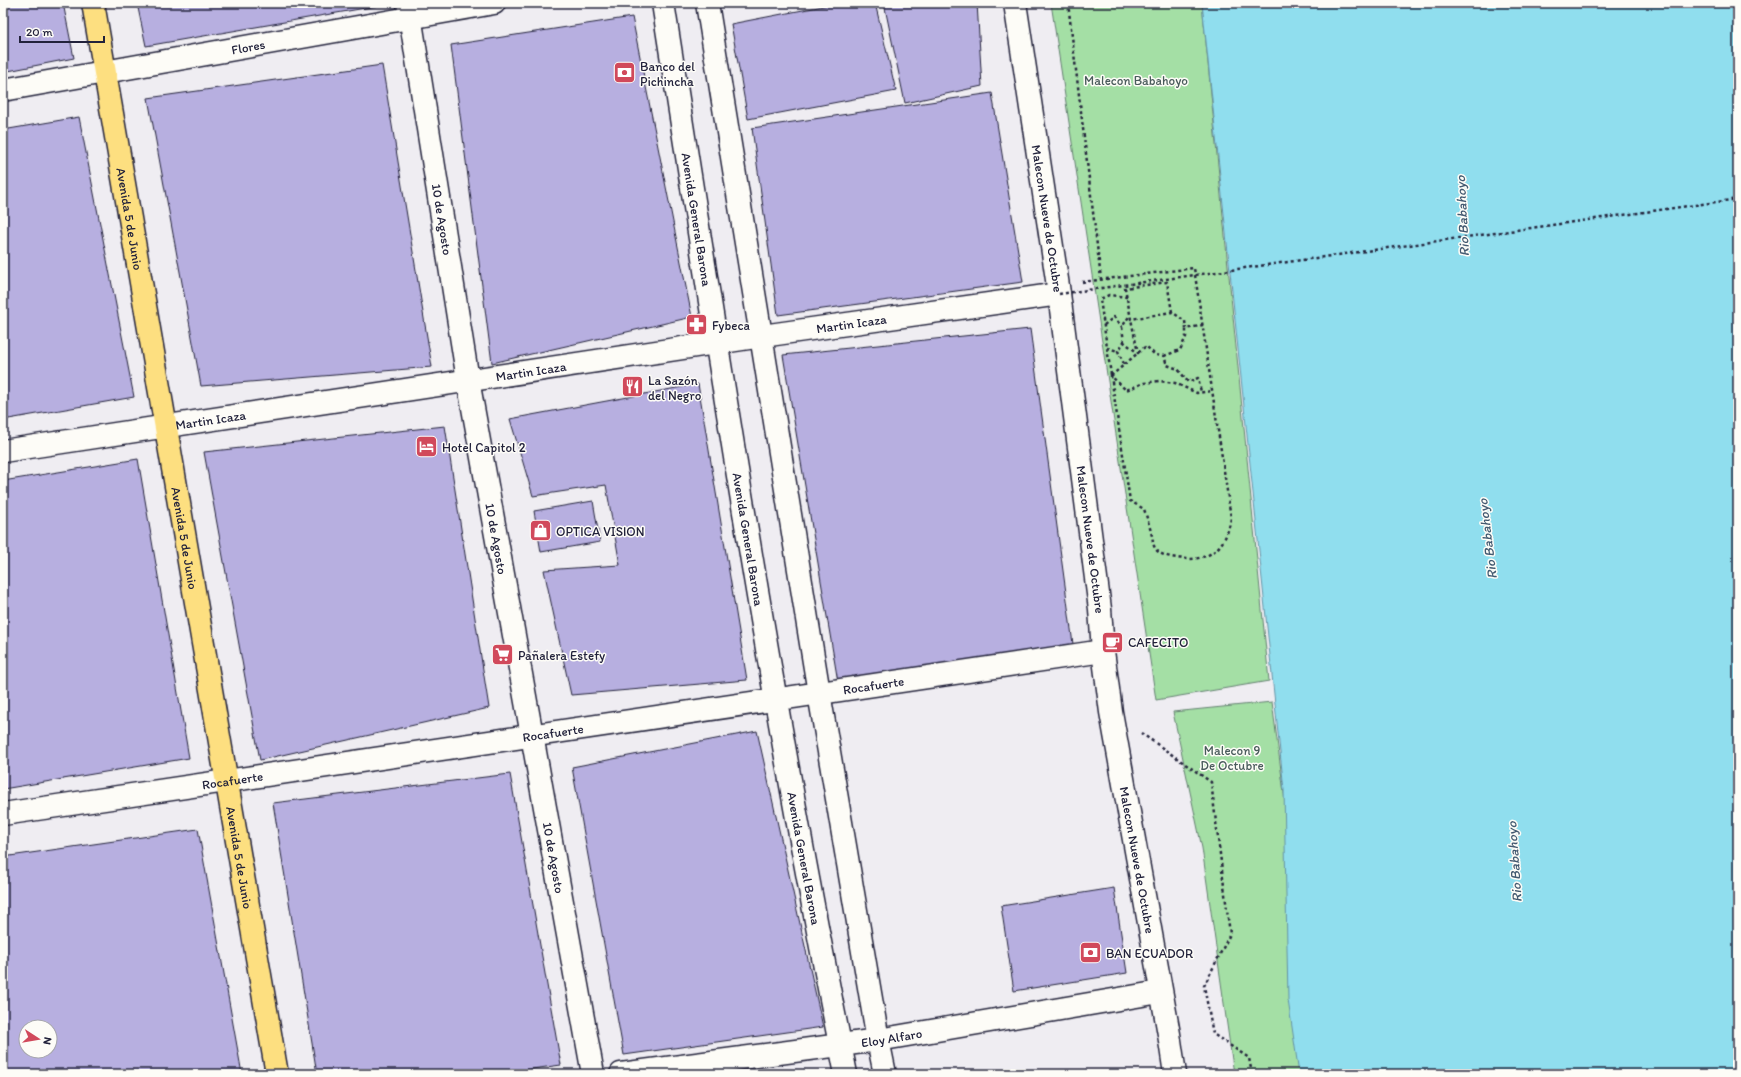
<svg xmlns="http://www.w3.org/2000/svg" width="1741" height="1077" font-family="Itim,sans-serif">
<rect width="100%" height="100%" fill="#efedf2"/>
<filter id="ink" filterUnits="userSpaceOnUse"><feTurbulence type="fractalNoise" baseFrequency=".025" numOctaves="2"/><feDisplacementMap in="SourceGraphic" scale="8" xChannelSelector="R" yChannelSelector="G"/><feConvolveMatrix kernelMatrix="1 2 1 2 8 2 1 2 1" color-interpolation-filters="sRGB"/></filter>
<g filter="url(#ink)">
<g fill="#a4dfa5" stroke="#638070">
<path d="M1051,3H1202L1269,681L1156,700Z"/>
<path d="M1272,702L1321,1074H1234L1202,848L1173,712Z"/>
</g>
<path fill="#90deee" stroke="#6493a6" d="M1202,3H1738V1074H1299L1288,1000L1284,790Z"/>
<g fill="#b7afe0" stroke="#22223b" fill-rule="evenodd">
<path d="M3,3H63L74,58L3,72Z"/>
<path d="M137,3H377V6L146,46Z"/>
<path d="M839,3H875L896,91L748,119L731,24Z"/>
<path d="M884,3H977L982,86L905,103Z"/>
<path d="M632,17L692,317L492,363L451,45Z"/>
<path d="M382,65L432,367L201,386L148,98Z"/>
<path d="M992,93L1023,282L778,315L752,128Z"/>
<path d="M79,117L134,397L3,420V130Z"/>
<path d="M1030,329L1073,644L838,682L783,355Z"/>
<path d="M698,384L747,680L571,695L544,570L620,565L606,485L533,496L510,419Z"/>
<path d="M445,426L489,708L260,760L204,452Z"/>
<path d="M138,459L189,758L3,789V481Z"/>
<path d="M593,501L600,542L541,552L534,511Z"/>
<path d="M757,731L823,1027L624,1055L572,767Z"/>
<path d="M510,774L561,1065L496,1074H317L273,803Z"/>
<path d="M198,829L242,1074H3V857ZM26,1027H50V1051H26Z"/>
<path d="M1114,888L1127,973L1014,991L1001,906Z"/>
</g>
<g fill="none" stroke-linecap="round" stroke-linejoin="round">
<defs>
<g id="minor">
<path id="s1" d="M408,3L468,380L593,1074"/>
<path id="s2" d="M663,3C719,361 774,719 846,1074"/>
<path d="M707,3L819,693L878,1040L885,1074"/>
<path id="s3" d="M1015,3L1058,286L1100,609L1103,651L1111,712L1169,1034L1175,1074"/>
<path id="s4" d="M3,90L494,3"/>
<path id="s5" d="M3,451L762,336L1059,294"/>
<path id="s6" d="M3,814L1103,651"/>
<path id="s7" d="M621,1074L878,1040L1160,992"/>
</g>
<g id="major">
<path id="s8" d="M93,3L277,1074"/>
</g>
</defs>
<use href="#minor" stroke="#22223b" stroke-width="25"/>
<use href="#major" stroke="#22223b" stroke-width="25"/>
<g stroke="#22223b" stroke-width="2.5" stroke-dasharray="3 3" stroke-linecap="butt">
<path d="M1068,3L1101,279"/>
<path d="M1082,282L1194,268L1231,518C1226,549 1208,563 1177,558C1170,557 1159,555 1155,548C1153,545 1153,540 1152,536C1150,527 1147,518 1144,509L1130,501L1111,376L1126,390L1144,383L1159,381L1175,383L1197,393L1212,391"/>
<path d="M1172,312L1167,282L1125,288L1131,319L1172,312L1185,321L1186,329"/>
<path d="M1104,325L1114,317L1122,327"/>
<path d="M1124,342L1122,327L1130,315"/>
<path d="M1107,348L1118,351"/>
<path d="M1164,356L1180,350L1186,337V329L1203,325"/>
<path d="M1124,364L1118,351L1124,342L1138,353L1131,319"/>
<path d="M1111,375L1100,299L1109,295L1127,297"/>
<path d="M1111,376L1146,346L1155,355L1164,356L1167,365L1178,369L1188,382L1198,378L1201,392"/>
<path d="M1141,733L1211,782L1230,934L1204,986L1213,1034L1249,1058L1252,1074"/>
</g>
<use href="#minor" stroke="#fdfcf7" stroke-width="22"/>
<use href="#major" stroke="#fddf80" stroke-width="22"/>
<path stroke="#22223b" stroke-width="2.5" stroke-dasharray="3 3" stroke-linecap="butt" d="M1059,294L1738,199"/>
</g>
</g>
<defs>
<symbol id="bank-square" viewBox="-11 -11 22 22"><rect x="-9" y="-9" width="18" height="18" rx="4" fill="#d1495b" stroke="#fdfcf7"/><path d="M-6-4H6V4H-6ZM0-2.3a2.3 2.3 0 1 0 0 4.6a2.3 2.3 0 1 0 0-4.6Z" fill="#fff"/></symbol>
<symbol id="pharmacy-square" viewBox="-11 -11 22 22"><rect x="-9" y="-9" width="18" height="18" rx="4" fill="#d1495b" stroke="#fdfcf7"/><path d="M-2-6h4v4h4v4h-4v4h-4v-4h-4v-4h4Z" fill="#fff"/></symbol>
<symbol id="restaurant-square" viewBox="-11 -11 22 22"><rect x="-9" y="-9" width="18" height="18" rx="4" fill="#d1495b" stroke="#fdfcf7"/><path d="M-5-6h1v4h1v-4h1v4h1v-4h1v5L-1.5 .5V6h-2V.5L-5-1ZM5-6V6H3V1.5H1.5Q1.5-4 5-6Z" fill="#fff"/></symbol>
<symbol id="hotel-square" viewBox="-11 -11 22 22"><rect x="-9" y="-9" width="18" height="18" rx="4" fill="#d1495b" stroke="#fdfcf7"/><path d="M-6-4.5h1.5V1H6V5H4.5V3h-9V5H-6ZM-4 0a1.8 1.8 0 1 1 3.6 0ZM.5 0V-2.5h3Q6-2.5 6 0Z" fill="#fff"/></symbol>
<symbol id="shop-square" viewBox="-11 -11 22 22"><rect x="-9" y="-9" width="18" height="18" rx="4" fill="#d1495b" stroke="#fdfcf7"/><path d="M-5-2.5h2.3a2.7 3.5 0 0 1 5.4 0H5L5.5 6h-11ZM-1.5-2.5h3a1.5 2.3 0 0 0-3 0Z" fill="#fff"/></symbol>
<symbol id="cafe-square" viewBox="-11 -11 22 22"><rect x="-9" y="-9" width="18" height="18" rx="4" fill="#d1495b" stroke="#fdfcf7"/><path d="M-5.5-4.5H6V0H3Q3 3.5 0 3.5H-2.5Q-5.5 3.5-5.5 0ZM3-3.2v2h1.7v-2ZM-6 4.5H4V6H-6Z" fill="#fff"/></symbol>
<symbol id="supermarket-square" viewBox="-11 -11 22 22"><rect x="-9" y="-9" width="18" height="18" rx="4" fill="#d1495b" stroke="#fdfcf7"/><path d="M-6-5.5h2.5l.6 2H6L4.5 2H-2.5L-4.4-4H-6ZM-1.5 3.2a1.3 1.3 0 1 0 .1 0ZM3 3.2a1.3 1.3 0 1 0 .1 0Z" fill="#fff"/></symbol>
</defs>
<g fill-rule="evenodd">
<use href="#bank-square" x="612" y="60" width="25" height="25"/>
<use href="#pharmacy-square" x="684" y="312" width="25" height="25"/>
<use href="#restaurant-square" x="620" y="374" width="25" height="25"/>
<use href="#hotel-square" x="414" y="434" width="25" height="25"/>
<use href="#shop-square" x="528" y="518" width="25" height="25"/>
<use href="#cafe-square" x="1100" y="630" width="25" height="25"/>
<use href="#supermarket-square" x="490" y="642" width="25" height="25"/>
<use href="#bank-square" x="1078" y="940" width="25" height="25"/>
</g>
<g text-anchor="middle" stroke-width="3" stroke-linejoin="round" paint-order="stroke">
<g font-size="13" fill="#22223b" stroke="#fdfcf7">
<text dy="5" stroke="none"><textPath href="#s4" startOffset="249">Flores</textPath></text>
<text dy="5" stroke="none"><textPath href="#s3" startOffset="218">Malecon Nueve de Octubre</textPath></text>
<text dy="5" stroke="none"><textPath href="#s8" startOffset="219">Avenida 5 de Junio</textPath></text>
<text dy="5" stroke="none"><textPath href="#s1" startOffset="219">10 de Agosto</textPath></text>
<text dy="5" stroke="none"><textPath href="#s2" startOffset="219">Avenida General Barona</textPath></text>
<text dy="5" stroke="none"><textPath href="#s5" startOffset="858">Martin Icaza</textPath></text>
<text dy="5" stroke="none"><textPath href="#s5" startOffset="534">Martin Icaza</textPath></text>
<text dy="5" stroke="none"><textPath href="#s5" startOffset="210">Martin Icaza</textPath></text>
<text dy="5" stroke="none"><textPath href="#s8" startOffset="543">Avenida 5 de Junio</textPath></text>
<text dy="5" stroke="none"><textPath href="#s1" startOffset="543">10 de Agosto</textPath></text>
<text dy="5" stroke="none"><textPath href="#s2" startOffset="543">Avenida General Barona</textPath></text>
<text dy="5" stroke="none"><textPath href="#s3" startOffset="542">Malecon Nueve de Octubre</textPath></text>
<text dy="5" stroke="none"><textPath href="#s6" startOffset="880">Rocafuerte</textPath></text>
<text dy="5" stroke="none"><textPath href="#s6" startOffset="556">Rocafuerte</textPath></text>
<text dy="5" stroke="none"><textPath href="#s6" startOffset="232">Rocafuerte</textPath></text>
<text dy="5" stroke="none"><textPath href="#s8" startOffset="867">Avenida 5 de Junio</textPath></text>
<text dy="5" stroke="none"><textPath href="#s1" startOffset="867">10 de Agosto</textPath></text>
<text dy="5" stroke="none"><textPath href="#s2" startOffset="867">Avenida General Barona</textPath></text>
<text dy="5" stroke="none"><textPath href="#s3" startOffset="866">Malecon Nueve de Octubre</textPath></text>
<text dy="5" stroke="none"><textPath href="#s7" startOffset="273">Eloy Alfaro</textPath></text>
</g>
<g font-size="13" fill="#22223b" stroke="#fdfcf7" text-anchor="start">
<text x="640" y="71">Banco del<tspan x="640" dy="15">Pichincha</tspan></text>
<text x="712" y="330">Fybeca</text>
<text x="648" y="385">La Sazón<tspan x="648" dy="15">del Negro</tspan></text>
<text x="442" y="452">Hotel Capitol 2</text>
<text x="556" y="536">OPTICA VISION</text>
<text x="1128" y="647">CAFECITO</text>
<text x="518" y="660">Pañalera Estefy</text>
<text x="1106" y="958">BAN ECUADOR</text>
</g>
<g font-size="13" fill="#495b5b" stroke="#fdfcf7">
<text x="1136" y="85">Malecon Babahoyo</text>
<text x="1232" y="755">Malecon 9<tspan x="1232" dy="15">De Octubre</tspan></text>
</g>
<g font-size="14" font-style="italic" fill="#435a71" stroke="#fdfcf7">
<text transform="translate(1462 216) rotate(-93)" y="5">Rio Babahoyo</text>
<text transform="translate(1487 539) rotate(-97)" y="5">Rio Babahoyo</text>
<text transform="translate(1514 862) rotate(-94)" y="5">Rio Babahoyo</text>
</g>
</g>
<rect width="1741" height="1077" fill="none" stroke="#fdfcf7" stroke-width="16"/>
<rect x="8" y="8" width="1725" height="1061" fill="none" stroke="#22223b" stroke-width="1.5" filter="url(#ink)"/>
<g transform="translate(38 1039) rotate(102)"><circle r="19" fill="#fdfcf7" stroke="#a5a5ac"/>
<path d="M0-3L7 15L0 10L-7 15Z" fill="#d1495b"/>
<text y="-6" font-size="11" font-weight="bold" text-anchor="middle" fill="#22223b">N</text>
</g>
<path d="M20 36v6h84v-6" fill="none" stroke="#22223b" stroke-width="2"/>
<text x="26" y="36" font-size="12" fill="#22223b" stroke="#fdfcf7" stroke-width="3" paint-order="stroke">20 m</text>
</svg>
